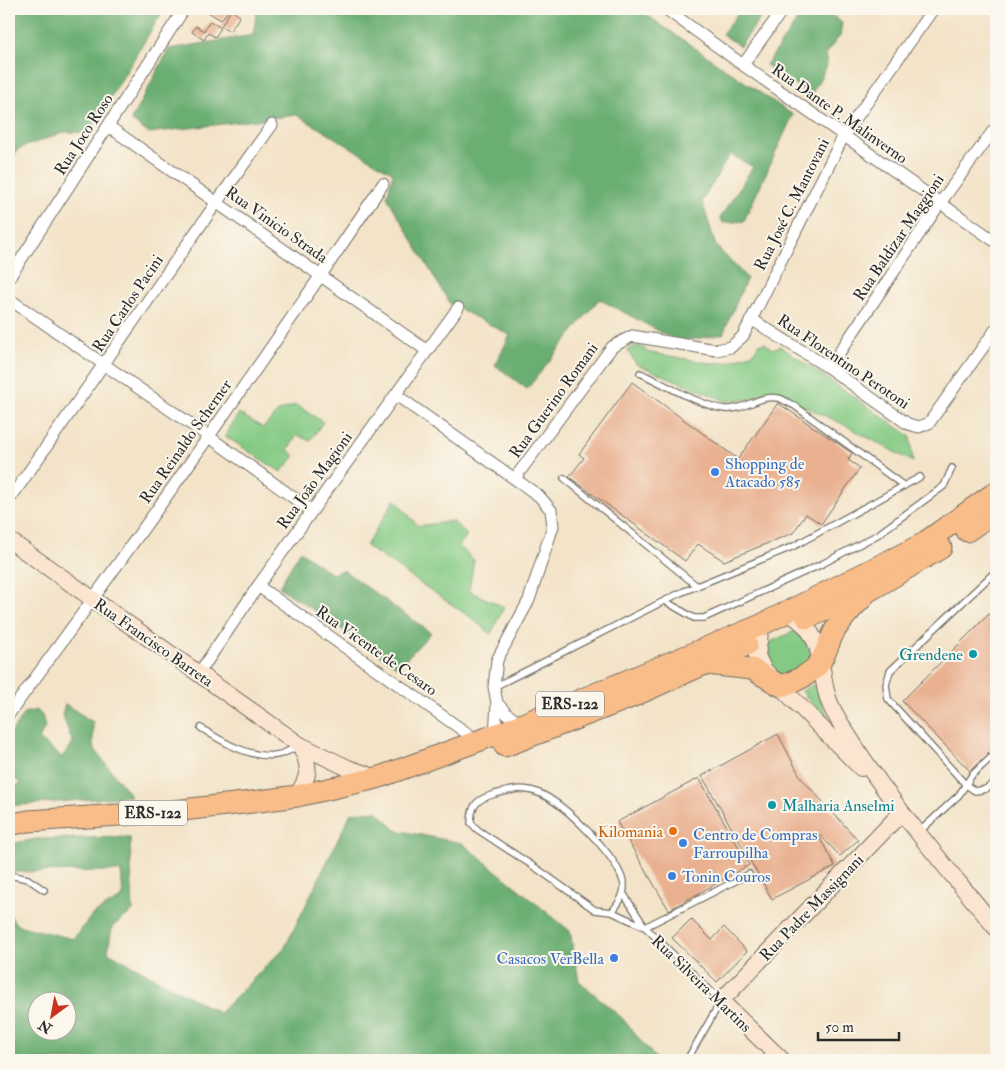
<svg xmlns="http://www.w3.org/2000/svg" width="1005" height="1069" font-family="'IM FELL Double Pica',serif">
<rect width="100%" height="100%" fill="#fbf7ec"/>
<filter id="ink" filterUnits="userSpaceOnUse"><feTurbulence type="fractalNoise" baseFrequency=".02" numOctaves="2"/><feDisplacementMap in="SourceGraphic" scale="10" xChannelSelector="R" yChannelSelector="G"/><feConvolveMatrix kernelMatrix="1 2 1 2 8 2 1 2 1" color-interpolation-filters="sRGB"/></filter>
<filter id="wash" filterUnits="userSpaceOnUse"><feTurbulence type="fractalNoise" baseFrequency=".0096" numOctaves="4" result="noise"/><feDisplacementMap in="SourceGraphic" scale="20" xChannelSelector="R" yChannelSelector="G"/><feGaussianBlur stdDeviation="1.12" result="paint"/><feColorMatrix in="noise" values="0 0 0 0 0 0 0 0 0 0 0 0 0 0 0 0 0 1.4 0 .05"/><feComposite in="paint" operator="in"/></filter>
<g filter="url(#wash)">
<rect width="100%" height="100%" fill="#f3e3c8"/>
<g fill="#84ca84" stroke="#587a58">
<path d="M765,343L772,349L780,346L910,436L913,462L841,423L772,392L750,399L726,401L636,364L627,350L636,346L644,348L646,352L710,363L729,362L753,353L759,344Z"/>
<path d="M296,405L323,422L310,441L297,435L288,450L295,456L281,472L225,436L239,413L263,428L279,411Z"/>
<path d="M395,499L418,526L453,521L467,535L459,546L474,560L469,591L504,607L491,634L470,617L366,546Z"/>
<path d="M797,630L809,642L810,658L799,673L784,677C767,668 763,665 764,645Z"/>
<path d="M814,684L825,711L841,739L820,716L802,691Z"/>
</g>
<g fill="#6bae72" stroke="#4b6c4e" fill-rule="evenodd">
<path d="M9,9H164L89,133L64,132L18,149L9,163Z"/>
<path d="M257,9H638L793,115L744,221L723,223L720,218L753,167L730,154L702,201L716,246L747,278L723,334L679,342L599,299L527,389L495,365L510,335L450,304L387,197L393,173L297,115L148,133L131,120L169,49L253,35Z"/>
<path d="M741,9H767L740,46L722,34Z"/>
<path d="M805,9H824L842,23L840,36L826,53L827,66L811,95L766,65Z"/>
<path d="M300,551L332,574L343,570L431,633L398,667L279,587Z"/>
<path d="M65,704L93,722V747L131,796L9,806V788L22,784L9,775V736L24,713L37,710L42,715L45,727L39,739L62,757L73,743L62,714Z"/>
<path d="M377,811L396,830L462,843L570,931L579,981L622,1018L657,1060H9V914L17,925L73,939L93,914L123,897L121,871L9,872V844L37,839L130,837L133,911L112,927L108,952L219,1013L285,947L351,813ZM38,1002H68V1032H38Z"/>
</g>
<g id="blocks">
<g fill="#e9b190">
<path d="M203,9H229L221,20Z"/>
<path d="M231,10L240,16L230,31L221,26Z"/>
<path d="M210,21L221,28L215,37L208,33L204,40L192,32L196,26L204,31Z"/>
<path d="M632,382L738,459L778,403L852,453L848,460L860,468L821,524L806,514L793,533L724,561L698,544L685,561L569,477L584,458L579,454Z"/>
<path d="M996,607V745L970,771L902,701Z"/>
<path d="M778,734L801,778L858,840L840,856L816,831L835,866L772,899L702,776Z"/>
<path d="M699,778L749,865L669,910L617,822Z"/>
<path d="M691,919L712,940L724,927L747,951L717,982L672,938Z"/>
</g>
</g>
</g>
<g filter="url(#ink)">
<use href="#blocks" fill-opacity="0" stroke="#716b62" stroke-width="1"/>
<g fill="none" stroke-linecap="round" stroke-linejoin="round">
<defs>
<g id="lane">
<path d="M640,373C662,383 703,407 725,409C744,411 760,394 778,398C783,399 790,404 795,406L904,486"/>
<path d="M564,478L697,586"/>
<path d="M996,571L890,671L886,685L888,699L966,785L975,791L986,789L996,781"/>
<path d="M665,601L694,618H704L822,564L877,535L944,486L952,468"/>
<path d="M494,687L680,593L794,546L920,477"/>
<path d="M201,728C221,741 251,759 276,755C284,754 291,750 298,746"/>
<path d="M919,832L959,795L972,775L996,753"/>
<path d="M9,875L28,879L44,890"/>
<path d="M612,912C619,903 627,892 623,881C615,854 565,804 539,793C523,786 511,790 495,794C477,799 471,805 471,823L478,830L539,870L595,910L612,912L645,927L623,893"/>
<path d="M687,1060L721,1001L645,927L749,874"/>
</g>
<g id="street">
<path d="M666,9L743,65L996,242"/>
<path d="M743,65L783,9"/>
<path d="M108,126L426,350"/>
<path d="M9,278L184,9"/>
<path d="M9,299L208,436L312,511"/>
<path d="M751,319L829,368L908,424L919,427L929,423L996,329"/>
<path d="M829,368L940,203L996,127"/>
<path d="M396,395L539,496L551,510L553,526L529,600L497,660L494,687L497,703L495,735"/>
<path d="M515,478L612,347L632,336L716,350L731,347L743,336L844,135L933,9"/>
<path d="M9,500C97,375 182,249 272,125"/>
<path d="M258,586L478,741"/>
<path d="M199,673L258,586L458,308"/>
<path d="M497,703L507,714L521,724"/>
<path d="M9,714C137,540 262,363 383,184"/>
</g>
<g id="secondary">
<path d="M9,540L300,745L348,768L377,778"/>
<path d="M792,615C831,639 815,678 834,712C879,791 939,858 996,928"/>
<path d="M761,625L757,656L764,670L861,768"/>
<path d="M297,796C310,775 311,767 300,745"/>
<path d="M782,1060L721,1001L901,813"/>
</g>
<g id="highway">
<path d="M967,531L996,511"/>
<path d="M807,618L869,591L941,548"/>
<path d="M707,664L752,669L781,686C797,681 813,674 822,659C827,650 830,639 835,630C843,618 853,607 863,597"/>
<path d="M505,746L629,698L747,645"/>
<path d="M9,825L28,821L165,812L252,802L297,796L377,778L508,730L761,625L921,545L996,492"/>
</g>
</defs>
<use href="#lane" stroke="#716b62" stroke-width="8"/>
<use href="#street" stroke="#716b62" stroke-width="13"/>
<use href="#secondary" stroke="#716b62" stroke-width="18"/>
<use href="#highway" stroke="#716b62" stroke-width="23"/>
<use href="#lane" stroke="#fff" stroke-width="5.5"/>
<use href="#street" stroke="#fff" stroke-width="11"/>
<use href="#secondary" stroke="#fce5d0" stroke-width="16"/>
<use href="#highway" stroke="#f8bd89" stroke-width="21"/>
</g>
</g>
<g fill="#3f7fe0" stroke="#fbf7ec" stroke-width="2">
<circle cx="715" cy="472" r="5"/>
<circle cx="683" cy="843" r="5"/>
<circle cx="672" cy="876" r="5"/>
<circle cx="614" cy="958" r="5"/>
</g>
<g fill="#0f9aa8" stroke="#fbf7ec" stroke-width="2">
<circle cx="973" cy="654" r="5"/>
<circle cx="772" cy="805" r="5"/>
</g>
<circle fill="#e8710a" stroke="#fbf7ec" stroke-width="2" cx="673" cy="831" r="5"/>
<g text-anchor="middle" stroke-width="4" stroke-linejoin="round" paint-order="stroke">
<g fill="#fbf7ec" stroke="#696865" stroke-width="1">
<rect x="536" y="691.5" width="68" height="25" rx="4"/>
<rect x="119" y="800.5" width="68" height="25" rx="4"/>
</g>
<g font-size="15" font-weight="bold" fill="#2b2b2b">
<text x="570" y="709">ERS-122</text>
<text x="153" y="818">ERS-122</text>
</g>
<g font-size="16" fill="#2b2b2b" stroke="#fbf7ec">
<text transform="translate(840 113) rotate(35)" y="6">Rua Dante P. Malinverno</text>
<text transform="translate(83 134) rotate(-57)" y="6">Rua Joco Roso</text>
<text transform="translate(791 204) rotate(-63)" y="6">Rua José C. Mantovani</text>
<text transform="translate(277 224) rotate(35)" y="6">Rua Vinicio Strada</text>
<text transform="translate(898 237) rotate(-56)" y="6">Rua Baldizar Maggioni</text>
<text transform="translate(127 303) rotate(-56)" y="6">Rua Carlos Pacini</text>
<text transform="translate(844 361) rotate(34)" y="6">Rua Florentino Perotoni</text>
<text transform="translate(553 400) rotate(-54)" y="6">Rua Guerino Romani</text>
<text transform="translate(185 441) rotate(-55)" y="6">Rua Reinaldo Scherner</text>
<text transform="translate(314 480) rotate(-54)" y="6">Rua João Magioni</text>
<text transform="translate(154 642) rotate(35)" y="6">Rua Francisco Barreta</text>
<text transform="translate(377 650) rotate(35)" y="6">Rua Vicente de Cesaro</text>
<text transform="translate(811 907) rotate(-46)" y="6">Rua Padre Massignani</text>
<text transform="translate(702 983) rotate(44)" y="6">Rua Silveira Martins</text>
</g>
<g font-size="16" fill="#366cbe" stroke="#fbf7ec" text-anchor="start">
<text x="725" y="469">Shopping de<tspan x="725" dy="18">Atacado 585</tspan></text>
<text x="693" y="840">Centro de Compras<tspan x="693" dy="18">Farroupilha</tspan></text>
<text x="682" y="882">Tonin Couros</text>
<text x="604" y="964" text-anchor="end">Casacos VerBella</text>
</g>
<g font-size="16" fill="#0d838f" stroke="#fbf7ec" text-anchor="end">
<text x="963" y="660">Grendene</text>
<text x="782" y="811" text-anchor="start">Malharia Anselmi</text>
</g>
<g font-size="16" fill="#c56008" stroke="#fbf7ec" text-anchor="end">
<text x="663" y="837">Kilomania</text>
</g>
</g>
<rect width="1005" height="1069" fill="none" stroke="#fbf7ec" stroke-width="30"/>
<g transform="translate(52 1016) rotate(212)"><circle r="24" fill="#fbf7ec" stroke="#a8a59f"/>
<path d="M0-4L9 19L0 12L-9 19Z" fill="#c8321e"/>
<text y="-8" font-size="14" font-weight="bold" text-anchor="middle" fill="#2b2b2b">N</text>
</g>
<path d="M818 1032v8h81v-8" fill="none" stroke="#2b2b2b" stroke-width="2.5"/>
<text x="825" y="1032" font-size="15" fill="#2b2b2b" stroke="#fbf7ec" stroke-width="4" paint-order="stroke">50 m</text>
</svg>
